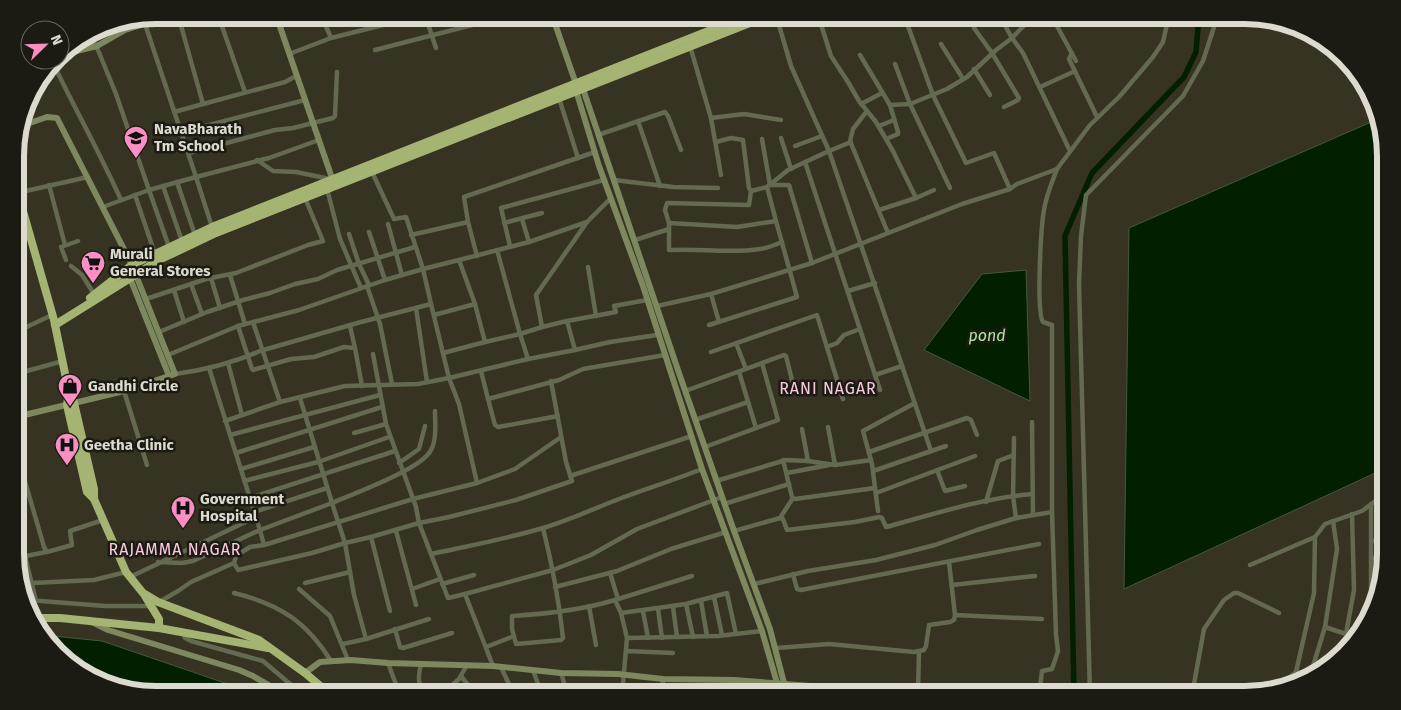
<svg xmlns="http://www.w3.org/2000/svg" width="1401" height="710" font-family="'Fira Sans',sans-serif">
<rect width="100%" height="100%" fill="#373322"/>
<g fill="#022000" stroke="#44583e">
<path d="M1378,119L1385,138L1386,468L1124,589L1129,228Z"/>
<path d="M1026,270L1030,401L924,350L982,274Z"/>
<path d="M42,635L102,641L260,695H156L94,680L44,640Z"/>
</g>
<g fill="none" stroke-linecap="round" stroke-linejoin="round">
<path stroke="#022000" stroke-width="5.5" d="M1074,695L1065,236L1092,173L1184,77L1196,52L1199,15"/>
<g stroke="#636a50" stroke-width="4.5">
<path d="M178,15L203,104L285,82L296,76"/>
<path d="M218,15L245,92"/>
<path d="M321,15L331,38"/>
<path d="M425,15L436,48"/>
<path d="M544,15L553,18"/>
<path d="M713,15L718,28"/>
<path d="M776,15L791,66L829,151L851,142"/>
<path d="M818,15L831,56L848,82L859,101L876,122L893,151L916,198L934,190"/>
<path d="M904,15L933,95L966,163L994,153L1010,189"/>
<path d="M1034,15L1012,38L1023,53L1070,151"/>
<path d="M1051,15L1076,61"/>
<path d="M1129,15L1133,19L1145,15"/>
<path d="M143,18L196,177L149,190L169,247"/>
<path d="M122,22L125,30"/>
<path d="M974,28L992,53L1019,98L1018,100L1004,107"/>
<path d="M91,33L116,94L149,190L103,207"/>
<path d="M941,44L963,79"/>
<path d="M690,46L711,118L721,175"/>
<path d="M375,50L476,24"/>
<path d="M1072,53L1069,59L1097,117"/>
<path d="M289,54L331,38L387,24L411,15"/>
<path d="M860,55L890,105"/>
<path d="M53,63C75,109 100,153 121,200"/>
<path d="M895,64L910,104L950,188"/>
<path d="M974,69L990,95"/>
<path d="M1040,87L1075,71"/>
<path d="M559,98L578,158"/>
<path d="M861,104L882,93"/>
<path d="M867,111L853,129L850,141L888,233"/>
<path d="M174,112L203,104"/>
<path d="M711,118L744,114L781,120"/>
<path d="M638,121L660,186"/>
<path d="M879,126L894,120"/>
<path d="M182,132L305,100"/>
<path d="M598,135L665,112L668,116L681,150"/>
<path d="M781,138L791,169"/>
<path d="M762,139L770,185H789L812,263"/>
<path d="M886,139L898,134V132L890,105L910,104L947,89L967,77L996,50L1012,38L999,15"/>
<path d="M716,142L731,138L743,140L749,188L751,191L767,187"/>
<path d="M795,146L822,136"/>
<path d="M189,153L275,130L293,128L333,118L335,116L337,72"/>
<path d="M257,160L273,171L296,172L330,179"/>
<path d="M805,162L880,390"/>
<path d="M372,172L394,219L406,217L423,269L459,260L475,304L485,342L443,353"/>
<path d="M614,180L673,187L718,188"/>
<path d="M177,182L195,235"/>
<path d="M49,185L65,245"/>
<path d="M163,186L182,241"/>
<path d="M327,189L340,239L361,288"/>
<path d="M17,193L88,177"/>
<path d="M135,195L155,254"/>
<path d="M879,210L916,198"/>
<path d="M522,219L529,242"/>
<path d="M776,221L767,187L788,170L829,151L931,451"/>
<path d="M587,222L536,295L542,327L567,321L575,350L610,342L657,335"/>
<path d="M504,223L542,213"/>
<path d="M669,223L665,210L667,203L749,205L751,191"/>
<path d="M388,224L402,275"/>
<path d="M212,227L196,177L269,158L319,140"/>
<path d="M669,229V250C699,248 730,254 760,249C768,248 775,245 782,242"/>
<path d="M16,230L27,225"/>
<path d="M369,232L385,280"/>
<path d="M349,234L359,264L369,285"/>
<path d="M411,235L468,222"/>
<path d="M635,240L669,229V223L737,227L776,221L797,297L709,325"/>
<path d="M510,246L501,208L604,180"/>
<path d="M497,250L520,334L542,327"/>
<path d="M477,256L468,222L464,197L595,152"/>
<path d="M66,260L61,247L78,241"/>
<path d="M459,260L529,242L587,222L611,198"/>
<path d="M71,266L82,275L94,294"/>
<path d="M588,267L596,316"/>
<path d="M230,275L245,324"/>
<path d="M211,278L220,308"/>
<path d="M191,284L202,314"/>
<path d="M367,286L380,324L392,384"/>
<path d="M174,290L184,322"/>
<path d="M848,291L875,283"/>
<path d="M711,294L719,322"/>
<path d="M146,299L206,279L236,273L308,245L323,241L305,198"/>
<path d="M657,306L711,294L812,263L962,204L1010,189L1017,184L1057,169L1090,125L1119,97L1153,57L1163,42L1169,15"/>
<path d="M416,308L427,382"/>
<path d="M434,315L475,304"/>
<path d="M567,321L616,312L614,306L647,300"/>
<path d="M253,322L280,402L345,386L418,384L449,378L431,304"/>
<path d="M350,326L355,348"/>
<path d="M16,332L52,315"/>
<path d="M159,332L207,312L243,300L270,293L295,284L318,279L337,270L415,247"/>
<path d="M485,342L520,334L528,359"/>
<path d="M736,343L746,369"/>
<path d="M827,347L837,343L844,335L860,329"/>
<path d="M711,352L817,315L843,399"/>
<path d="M373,354L386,424L416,507L419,523L449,517L516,500L572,481L566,462L551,381"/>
<path d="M168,355L238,326"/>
<path d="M228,363L242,415"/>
<path d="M209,368L260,530L332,503L300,398"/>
<path d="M481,371L488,399L559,380L583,369L665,355"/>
<path d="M739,372L756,428"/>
<path d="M16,374L63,361"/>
<path d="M175,374C205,370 233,363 260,351L361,322L431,304L423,269L385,280L299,310L238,326L252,369L253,370L291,359L314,357L344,347L355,348L362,386"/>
<path d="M875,375L902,366"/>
<path d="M124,391L147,465"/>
<path d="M685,391L784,355L786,356L793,384"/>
<path d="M488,399L495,425L498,427L558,416"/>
<path d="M695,420L748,402"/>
<path d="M225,421L280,402"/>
<path d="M1032,422L1033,515"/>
<path d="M828,427L835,465"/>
<path d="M802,429L808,461"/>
<path d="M354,433L386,424"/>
<path d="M230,435L380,395"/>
<path d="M1014,438L1013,496L1016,518L1052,512L1056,635L1058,651L1052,669L1042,671L1039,695"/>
<path d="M16,443L24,478"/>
<path d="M705,447L778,420L762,363"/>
<path d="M869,452L967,418L971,420L977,435"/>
<path d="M236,453L382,407"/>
<path d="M783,460L792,497L795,499L875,488"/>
<path d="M399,463L419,449L425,426"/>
<path d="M241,469L314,447"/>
<path d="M937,470L945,491L965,486"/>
<path d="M873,471L946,446"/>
<path d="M787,473L829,465"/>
<path d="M570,476L692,436"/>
<path d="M16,480L24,478L44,547L47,552L72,545L70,531L103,520"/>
<path d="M244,481L318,462L389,437"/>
<path d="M716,481L786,460L808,461L835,465L871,460"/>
<path d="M477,483L515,469L561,437"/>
<path d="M876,493L975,456"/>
<path d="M250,498L395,451"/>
<path d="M986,502L998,461L1014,455"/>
<path d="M724,504L789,484"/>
<path d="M878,511L872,464L863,431L915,403"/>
<path d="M254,512L327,488"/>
<path d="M1052,512V325L1043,322C1036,311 1041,227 1044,210C1046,196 1052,182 1057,169"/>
<path d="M780,518L793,498"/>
<path d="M543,528C552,564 559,601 563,638L561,640L516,644L512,629V616C546,614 582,610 615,600C641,592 666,584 692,576"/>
<path d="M396,531L416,605"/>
<path d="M734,531L780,518L783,519L787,530L855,522L879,517L882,518L886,527C934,514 983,498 1033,494"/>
<path d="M1372,541L1386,540"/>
<path d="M264,545L413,499L477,483L459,404L449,378L528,359L575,350"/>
<path d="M431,554C468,546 506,539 543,528C570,520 593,509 619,499C646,489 674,480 702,469"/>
<path d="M25,556L36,601"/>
<path d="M16,558L46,552"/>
<path d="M1372,558H1385"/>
<path d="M158,562L182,563L193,561L260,530L264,545L250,547L236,556L234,563L191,582L178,591L159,602"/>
<path d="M234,563L238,570L312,553L345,543L332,503C353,494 422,469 431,450C437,439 435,423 435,411"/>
<path d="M1250,565L1315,537"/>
<path d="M610,573L618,599"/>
<path d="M793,574L797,589L801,590L1039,544"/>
<path d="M1371,575H1381"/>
<path d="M130,577L256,517"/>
<path d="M32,583L94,580L126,572"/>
<path d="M305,583L350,572"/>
<path d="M442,584L474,575"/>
<path d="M754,584L808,571L876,560L935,545L977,530L1016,518"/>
<path d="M952,585L1035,576"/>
<path d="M555,587L617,571L671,549L726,532"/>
<path d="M299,589L330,616L348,660"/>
<path d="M412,589L440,579"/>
<path d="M234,593C279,604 306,621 331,661"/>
<path d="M465,594L553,570L591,555L637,529L722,497"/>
<path d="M714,597L722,635"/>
<path d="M28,600L105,606H151"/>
<path d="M615,600L621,613L627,638L622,695"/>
<path d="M701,601L707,636"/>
<path d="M686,604L693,637"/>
<path d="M589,606L596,645"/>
<path d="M673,607L677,637"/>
<path d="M658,609L662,638"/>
<path d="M390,611L371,537L419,523L448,598L465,594L493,666"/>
<path d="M643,611L648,638"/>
<path d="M621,613L686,604L727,593L736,634"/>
<path d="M955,615L1042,619"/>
<path d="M1366,622L1371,593V504"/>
<path d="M1325,627L1337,549L1333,521"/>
<path d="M395,629L400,647L403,648L452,633"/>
<path d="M183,633L185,638L191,641L263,661L303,695"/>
<path d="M627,638L718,636L762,631"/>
<path d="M366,639L354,595L345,543L371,537"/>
<path d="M343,644L366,639L429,619"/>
<path d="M486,647L514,636"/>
<path d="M776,648L829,644L914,652L924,650L926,646L929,625L950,622L954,620L955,615L949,562"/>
<path d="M626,651L673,653"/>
<path d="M388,663L400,695"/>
<path d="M421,664C418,677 417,684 426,695"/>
<path d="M501,667L514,695"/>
<path d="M533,670L542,695"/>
<path d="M1296,672L1314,593L1315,537L1325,524L1362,511L1374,502L1386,498"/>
<path d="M561,673L568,695"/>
<path d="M461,676L476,695"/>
<path d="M1279,686L1296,672L1310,676L1325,627L1346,634L1354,590L1352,514"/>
<path d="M918,691L919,652"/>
<path d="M441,695L459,679L467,665"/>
<path d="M662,695L663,679"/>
<path d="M827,695V686"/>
<path d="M1090,695L1079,284L1081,236L1086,195L1183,96L1203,61L1215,24L1214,15"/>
<path d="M1192,695L1204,629L1224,600L1234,593H1238L1279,613"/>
</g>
<g stroke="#7e885e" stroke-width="6">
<path d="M276,15L334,184"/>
<path d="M552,15L576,84"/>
<path d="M60,55L97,46L125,30L154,21L164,15"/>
<path d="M582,86L680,376L734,531L770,629L784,683L783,695"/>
<path d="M575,87L599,166L643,286L702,469L762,631L777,683L776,695"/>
<path d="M126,268L169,376"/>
<path d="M16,417L124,391L175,374L132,265L57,118L47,117L21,126"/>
<path d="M92,622L108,630L239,670L253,676L286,695"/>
<path d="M305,673L320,662L351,660L388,663L493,666L561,673L618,674L663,679L734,680L875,691L901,690L972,695"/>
</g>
<g stroke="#a5b472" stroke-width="8">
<path d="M15,183L54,320L69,393L74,403L94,489V499L126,572L143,593L158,602L259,640L305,673L331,695"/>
<path d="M90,298L132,265L212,227L749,15"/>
<path d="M55,325L159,260L216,233L770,15"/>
<path d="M69,393L67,405L69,414L87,492L94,499"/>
<path d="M145,596L159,619V628"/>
<path d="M35,618H60L159,628L268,648"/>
</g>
</g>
<defs>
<symbol id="school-pin" viewBox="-11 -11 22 30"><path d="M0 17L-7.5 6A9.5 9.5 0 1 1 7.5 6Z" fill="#fb8fc4" stroke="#1c1b13"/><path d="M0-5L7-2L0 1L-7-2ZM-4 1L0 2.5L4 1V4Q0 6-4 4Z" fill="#111"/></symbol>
<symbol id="supermarket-pin" viewBox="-11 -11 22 30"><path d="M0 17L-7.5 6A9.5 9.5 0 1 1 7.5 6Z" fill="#fb8fc4" stroke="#1c1b13"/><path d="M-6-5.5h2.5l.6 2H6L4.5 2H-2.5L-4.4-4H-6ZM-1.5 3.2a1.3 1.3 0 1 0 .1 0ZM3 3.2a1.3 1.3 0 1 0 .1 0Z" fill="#111"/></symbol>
<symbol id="shop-pin" viewBox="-11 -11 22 30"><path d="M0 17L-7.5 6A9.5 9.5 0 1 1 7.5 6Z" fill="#fb8fc4" stroke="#1c1b13"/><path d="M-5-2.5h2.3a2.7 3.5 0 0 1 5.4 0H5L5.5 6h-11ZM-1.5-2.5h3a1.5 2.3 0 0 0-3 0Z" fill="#111"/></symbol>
<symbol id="hospital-pin" viewBox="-11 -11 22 30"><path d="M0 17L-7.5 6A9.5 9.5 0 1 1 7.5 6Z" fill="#fb8fc4" stroke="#1c1b13"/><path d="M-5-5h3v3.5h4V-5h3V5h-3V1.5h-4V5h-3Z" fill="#111"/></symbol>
</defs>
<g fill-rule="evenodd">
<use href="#school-pin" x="122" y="124" width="28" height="38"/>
<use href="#supermarket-pin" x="79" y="249" width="28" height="38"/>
<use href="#shop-pin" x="56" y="372" width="28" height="38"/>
<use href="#hospital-pin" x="53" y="431" width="28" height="38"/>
<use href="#hospital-pin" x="169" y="494" width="28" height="38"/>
</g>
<g text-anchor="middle" stroke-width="5" stroke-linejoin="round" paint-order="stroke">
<g font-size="15" font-weight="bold" fill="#dddbd0" stroke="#1c1b13" text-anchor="start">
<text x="154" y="134">NavaBharath<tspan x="154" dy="17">Tm School</tspan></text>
<text x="110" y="259">Murali<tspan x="110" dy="17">General Stores</tspan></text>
<text x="88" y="391">Gandhi Circle</text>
<text x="84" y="450">Geetha Clinic</text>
<text x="200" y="504">Government<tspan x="200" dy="17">Hospital</tspan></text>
</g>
<g font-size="16" font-style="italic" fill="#a8e89d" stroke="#1c1b13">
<text x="987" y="341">pond</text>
</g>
<g font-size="16" letter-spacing="1" fill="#fbcbe0" stroke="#1c1b13">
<text x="828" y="394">RANI NAGAR</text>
<text x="175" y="555">RAJAMMA NAGAR</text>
</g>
</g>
<path d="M0 0H1401V710H0ZM156 24H1245A132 132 0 0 1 1377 156V554A132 132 0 0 1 1245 686H156A132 132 0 0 1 24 554V156A132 132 0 0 1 156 24Z" fill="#1c1b13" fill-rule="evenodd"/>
<path fill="none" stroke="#dddbd0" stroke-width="6" d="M156 24H1245A132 132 0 0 1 1377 156V554A132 132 0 0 1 1245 686H156A132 132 0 0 1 24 554V156A132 132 0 0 1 156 24Z"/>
<g transform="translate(45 45) rotate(67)"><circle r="24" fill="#1c1b13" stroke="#69685f"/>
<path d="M0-4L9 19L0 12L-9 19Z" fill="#fb8fc4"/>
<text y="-8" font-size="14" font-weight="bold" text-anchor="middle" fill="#dddbd0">N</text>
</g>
</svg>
